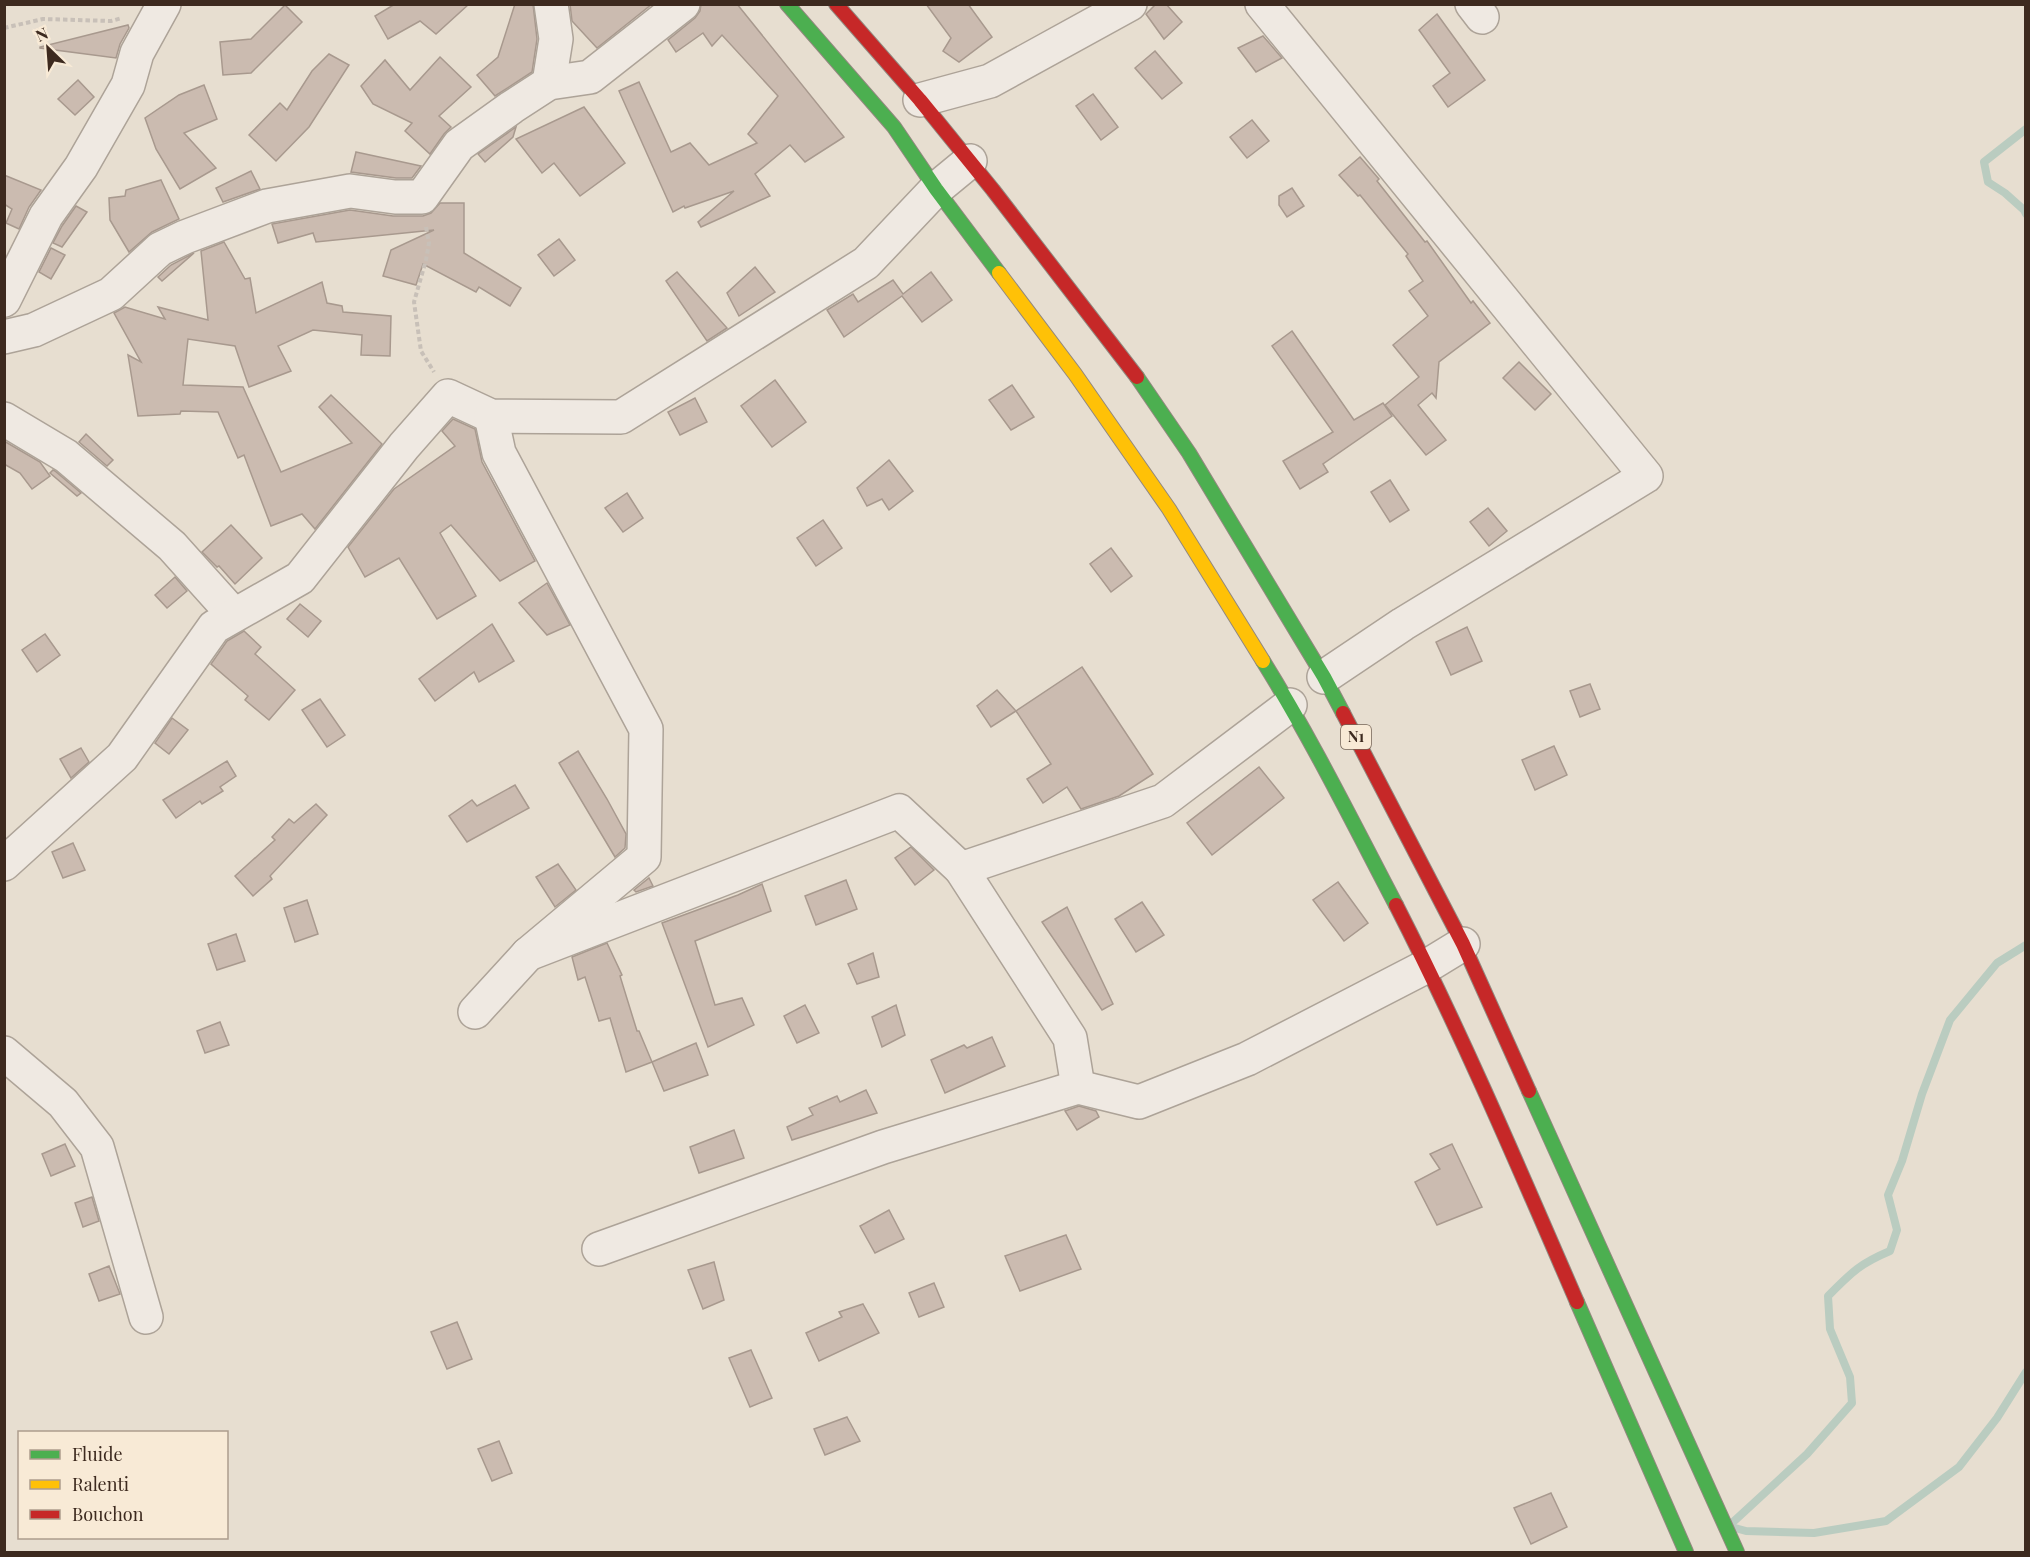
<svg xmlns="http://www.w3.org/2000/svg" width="2030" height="1557" font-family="'Playfair Display',serif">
<rect width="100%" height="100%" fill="#e7ded0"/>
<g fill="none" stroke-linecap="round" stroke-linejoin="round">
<g stroke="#baccc0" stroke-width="8">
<path d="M2026,129L1984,162L1988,182L2005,193L2024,210L2026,214"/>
<path d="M1732,1523L1807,1454L1852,1403L1850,1377L1830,1329L1828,1296C1851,1273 1859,1264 1890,1251L1897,1230L1888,1195L1902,1161L1922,1094L1950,1020L1997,963L2026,945"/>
<path d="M1735,1528L1746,1531L1814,1533L1886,1521L1959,1467L1997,1418L2026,1372"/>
</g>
</g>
<g fill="#cbbbb0" stroke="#a8998e" stroke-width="1.5">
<path d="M395,4H469L436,34L420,21L388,39L375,16Z"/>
<path d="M515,4H533L537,39L532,72L495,96L477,75L498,57Z"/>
<path d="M570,4H652L597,48L572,21Z"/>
<path d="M701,4H737L844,137L805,162L790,145L755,174L770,196L701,227L698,222L734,191L685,208L684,206L673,212L619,91L639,82L671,152L690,143L709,165L757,143L748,134L778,96L722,35L712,46L703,33L676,52L668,40L695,18L700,11Z"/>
<path d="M926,4H968L992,37L959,62L943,51L951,38Z"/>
<path d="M1156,4H1166L1182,22L1164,39L1146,14Z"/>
<path d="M285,5L302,22L251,73L223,75L220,42L251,39Z"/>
<path d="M1437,14L1485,80L1448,107L1433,86L1450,73L1419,30Z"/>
<path d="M128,25L129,28L120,44L116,58L40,48V47Z"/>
<path d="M1263,36L1282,58L1256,72L1238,48Z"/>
<path d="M1155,51L1182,83L1162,99L1135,68Z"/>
<path d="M329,54L349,65L309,127L276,161L249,135L280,103L287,110L312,71Z"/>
<path d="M440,57L471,87L439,116L451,127L444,134L430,154L405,131L412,123L373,104L361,86L385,60L410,90Z"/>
<path d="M78,80L94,97L75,115L58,99Z"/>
<path d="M204,85L217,119L184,133L216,168L180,189L156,149L145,118L179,95Z"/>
<path d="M1093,94L1118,127L1101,140L1076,106Z"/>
<path d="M584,107L625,163L580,196L554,163L542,173L516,139Z"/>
<path d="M1252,120L1269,141L1247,158L1230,137Z"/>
<path d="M516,127L513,137L485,162L478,154Z"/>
<path d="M356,152L421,166L412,178H396L351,172Z"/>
<path d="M1360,157L1379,179L1377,181L1425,242L1427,241L1471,303L1473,301L1490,323L1439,362L1436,398L1432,393L1418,405L1446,440L1426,455L1385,405L1419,377L1393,345L1428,316L1409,291L1423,281L1406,256L1408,254L1360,195L1358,196L1339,175Z"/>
<path d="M251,171L260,189L223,202L216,188Z"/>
<path d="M4,175L41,190L29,207L19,229L6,223L12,209L4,204Z"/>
<path d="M161,180L179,219L152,232L129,252L110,220L109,198L125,196L126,190Z"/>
<path d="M1292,188L1304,206L1287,217L1279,205V196Z"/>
<path d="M440,203H464V253L521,288L510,306L479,287L476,292L423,264L416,285L383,276L391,250L434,230L316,242L313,233L278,243L272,224L350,210L393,216H423L431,213Z"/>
<path d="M76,206L87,212L62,247L53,243L62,226Z"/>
<path d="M559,239L575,260L554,276L538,255Z"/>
<path d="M224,242L245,279L250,278L256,313L322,282L327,303L342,306L343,312L391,316L390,356L361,355L362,335L313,330L278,346L291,371L249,387L235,346L188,339L183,385L243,387L281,472L352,443L319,407L331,395L382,444L315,529L302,514L271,526L244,455L238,458L218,412L181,411L180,414L138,416L128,355L141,362L114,313L125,307L165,319L158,307L208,320L201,251Z"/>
<path d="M51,248L65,255L51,279L39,272Z"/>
<path d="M194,253L162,281L158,277L171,265Z"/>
<path d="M755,267L775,292L739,316L727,293Z"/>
<path d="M677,272L727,328L707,341L666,281Z"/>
<path d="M931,272L952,300L922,322L902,296L844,337L827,310L853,294L858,302L893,280L903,294Z"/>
<path d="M1292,331L1354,420L1383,403L1392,416L1323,464L1328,472L1300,489L1283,461L1333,432L1272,346Z"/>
<path d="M1519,362L1551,394L1535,410L1503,378Z"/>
<path d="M775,380L806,422L772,447L741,406Z"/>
<path d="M1012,385L1034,417L1011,430L989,400Z"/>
<path d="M695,398L707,422L680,435L668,412Z"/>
<path d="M453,419L475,429L482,462L535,561L500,581L451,525L440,533L476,596L437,619L399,558L365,577L348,547L394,489L455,446L442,431Z"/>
<path d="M86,434L113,460L107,466L79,442Z"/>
<path d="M4,441L40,462L50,476L32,489L20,473L4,464Z"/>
<path d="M889,460L913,491L889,510L882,499L867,506L857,488Z"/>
<path d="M53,470L55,471L81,493L77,496L50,473Z"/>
<path d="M1390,480L1409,510L1390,522L1371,492Z"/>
<path d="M627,493L643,518L623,532L605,508Z"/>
<path d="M1488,508L1507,531L1489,546L1470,522Z"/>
<path d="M823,520L842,548L816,566L797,538Z"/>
<path d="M231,525L262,558L235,584L219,566L217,567L202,552Z"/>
<path d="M1111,548L1132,576L1111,592L1090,564Z"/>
<path d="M175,577L187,591L167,608L155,595Z"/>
<path d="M547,583L570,625L547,635L519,603Z"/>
<path d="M300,604L321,621L308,637L287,619Z"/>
<path d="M492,624L514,661L479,682L474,672L435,701L419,679Z"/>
<path d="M1467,627L1482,661L1451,675L1436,642Z"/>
<path d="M244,631L261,647L255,654L295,690L269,720L245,700L248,696L211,664L227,641Z"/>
<path d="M45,634L60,655L37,672L22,650Z"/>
<path d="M1082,667L1153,774L1119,796L1081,809L1067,787L1043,803L1027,779L1051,764L1016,711Z"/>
<path d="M1590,684L1600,709L1580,717L1570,691Z"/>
<path d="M997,690L1016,711L991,727L977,706Z"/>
<path d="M320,699L345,735L327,747L302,710Z"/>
<path d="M172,718L188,730L169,754L155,743Z"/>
<path d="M1554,746L1567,775L1535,790L1522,760Z"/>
<path d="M81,748L89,762L71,778L60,759Z"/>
<path d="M578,751L607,799L626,834L625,848L615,857L559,763Z"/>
<path d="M227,761L236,776L220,787L223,791L202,804L200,801L176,818L163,800Z"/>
<path d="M1259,767L1284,798L1212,855L1187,823Z"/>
<path d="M515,785L529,808L467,842L449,816L472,800L477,806Z"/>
<path d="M316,804L327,815L270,876L272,879L253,896L235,876L275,840L272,837L289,819L294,823Z"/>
<path d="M73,843L85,870L63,878L52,852Z"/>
<path d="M911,847L934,870L915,885L895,858Z"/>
<path d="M558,864L576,890L555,907L536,877Z"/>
<path d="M649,878L653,886L636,892L634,890Z"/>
<path d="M846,880L857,909L816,925L805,896Z"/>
<path d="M1338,882L1368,923L1344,941L1313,900Z"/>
<path d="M762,884L771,911L695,941L715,1005L742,998L754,1025L708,1047L662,923L738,895Z"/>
<path d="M307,900L318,934L295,942L284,908Z"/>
<path d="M1142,902L1164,935L1136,952L1115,919Z"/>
<path d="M1067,907L1113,1004L1102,1010L1042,922Z"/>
<path d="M236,934L245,961L217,970L208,944Z"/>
<path d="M607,943L622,975L620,976L637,1031H639L652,1062L626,1072L610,1018L599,1021L585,977L578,980L572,957Z"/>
<path d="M873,953L879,977L857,984L848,964Z"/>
<path d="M805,1005L819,1033L797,1043L784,1016Z"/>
<path d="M896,1005L905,1035L882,1047L872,1017Z"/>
<path d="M220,1022L229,1045L205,1053L197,1031Z"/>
<path d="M992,1037L1005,1066L945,1093L931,1060L964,1045L967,1048Z"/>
<path d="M696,1043L708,1075L664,1091L652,1062Z"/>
<path d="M866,1090L877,1113L792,1140L787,1127L813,1115L809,1108L837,1096L840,1102Z"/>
<path d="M1079,1106L1096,1111L1099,1117L1077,1130L1065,1111Z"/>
<path d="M734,1130L744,1158L699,1173L690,1147Z"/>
<path d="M65,1144L75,1166L51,1176L42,1154Z"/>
<path d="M1452,1144L1482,1207L1437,1225L1415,1182L1440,1169L1430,1154Z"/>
<path d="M92,1197L99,1221L83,1227L75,1203Z"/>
<path d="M889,1210L904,1239L875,1253L860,1226Z"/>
<path d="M1066,1235L1081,1269L1020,1291L1005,1256Z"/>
<path d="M714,1262L724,1300L703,1309L688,1270Z"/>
<path d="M109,1266L120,1294L99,1301L89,1274Z"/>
<path d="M934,1283L944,1307L919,1317L909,1293Z"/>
<path d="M863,1304L879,1333L819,1361L806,1333L842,1317L839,1312Z"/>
<path d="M457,1322L472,1359L447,1369L431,1332Z"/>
<path d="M751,1350L772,1398L750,1407L729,1358Z"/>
<path d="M847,1417L860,1441L825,1455L814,1429Z"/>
<path d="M499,1441L512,1473L492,1481L478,1449Z"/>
<path d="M1551,1493L1567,1527L1531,1544L1514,1508Z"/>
</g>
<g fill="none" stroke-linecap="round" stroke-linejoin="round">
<defs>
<g id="street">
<path d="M1262,4L1646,476L1403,624L1324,677"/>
<path d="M1472,4L1482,17"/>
<path d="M549,83L556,39L551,4"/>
<path d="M920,100L990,81L1130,4"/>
<path d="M4,300L46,216L81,167L128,85L137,53L164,4"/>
<path d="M4,337L34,330L111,294L160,249L185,237L267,206L350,191L395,197H422L459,145L512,107L549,83L590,77L683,4"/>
<path d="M4,419L66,456L172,546L234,615"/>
<path d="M4,864L122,757L214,627L300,578L404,446L448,396L491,416L621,417L866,263L936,189L970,161"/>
<path d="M961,869L1070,1038L1078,1087"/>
<path d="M528,954L899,811L961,869L1163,801L1290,705"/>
<path d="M475,1012L528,954L644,857L646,729L499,453L491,416"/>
<path d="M4,1053L63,1103L97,1147L146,1317"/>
<path d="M599,1249L883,1147L1078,1087L1139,1102L1247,1059L1427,966L1463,944"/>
</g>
<g id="fast">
<path d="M787,4L894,127L936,189L999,273"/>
<path d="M1137,377L1189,453L1324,677L1343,713"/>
<path d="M1263,661C1312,740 1353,823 1396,905"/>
<path d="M1529,1091L1737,1552"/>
<path d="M1577,1302L1686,1552"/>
</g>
<path id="slow" d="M999,273L1075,374L1169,509L1263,661"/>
<g id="jam">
<path d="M836,4L920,100L993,190L1137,377"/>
<path d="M1343,713L1463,944L1529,1091"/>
<path d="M1396,905C1462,1034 1519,1168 1577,1302"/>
</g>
</defs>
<use href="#street" stroke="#ada398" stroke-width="36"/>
<use href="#fast" stroke="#92887f" stroke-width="16"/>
<use href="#slow" stroke="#92887f" stroke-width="16"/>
<use href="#jam" stroke="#92887f" stroke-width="16"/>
<g stroke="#c8c0b8" stroke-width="4" stroke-dasharray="4.5 3" stroke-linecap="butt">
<path d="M4,28L43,19L111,21L122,18"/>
<path d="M426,227L429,243L426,260L414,302L421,351L434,372"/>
</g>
<use href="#street" stroke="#efe9e2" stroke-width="33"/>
<use href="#fast" stroke="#4caf50" stroke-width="14"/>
<use href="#slow" stroke="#ffc107" stroke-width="14"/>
<use href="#jam" stroke="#c62828" stroke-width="14"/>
</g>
<g text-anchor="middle" stroke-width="4.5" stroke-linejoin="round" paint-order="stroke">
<rect fill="#f8ead6" stroke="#756456" stroke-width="1.5" x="1341" y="725" width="30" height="24" rx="4.5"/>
<g font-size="15" font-weight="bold" fill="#3d2a1f">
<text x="1356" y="742">N1</text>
</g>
</g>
<rect width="2030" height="1557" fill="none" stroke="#3d2a1f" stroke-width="12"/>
<rect x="18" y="1431" width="210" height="108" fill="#f8ead6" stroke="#ad9d8d" stroke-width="1.5"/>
<rect x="30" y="1450" width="30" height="9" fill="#4caf50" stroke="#ad9d8d" stroke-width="1.5"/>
<text x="72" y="1461" font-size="18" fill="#3d2a1f">Fluide</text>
<rect x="30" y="1480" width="30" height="9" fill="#ffc107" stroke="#ad9d8d" stroke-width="1.5"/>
<text x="72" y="1491" font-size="18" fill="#3d2a1f">Ralenti</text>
<rect x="30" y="1510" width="30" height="9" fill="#c62828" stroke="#ad9d8d" stroke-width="1.5"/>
<text x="72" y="1521" font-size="18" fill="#3d2a1f">Bouchon</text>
<g transform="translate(48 48) rotate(335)" stroke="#f8ead6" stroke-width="4.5" paint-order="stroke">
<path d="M0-4.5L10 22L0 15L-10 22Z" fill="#3d2a1f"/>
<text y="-9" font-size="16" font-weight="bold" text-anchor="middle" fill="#3d2a1f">N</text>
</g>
</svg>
